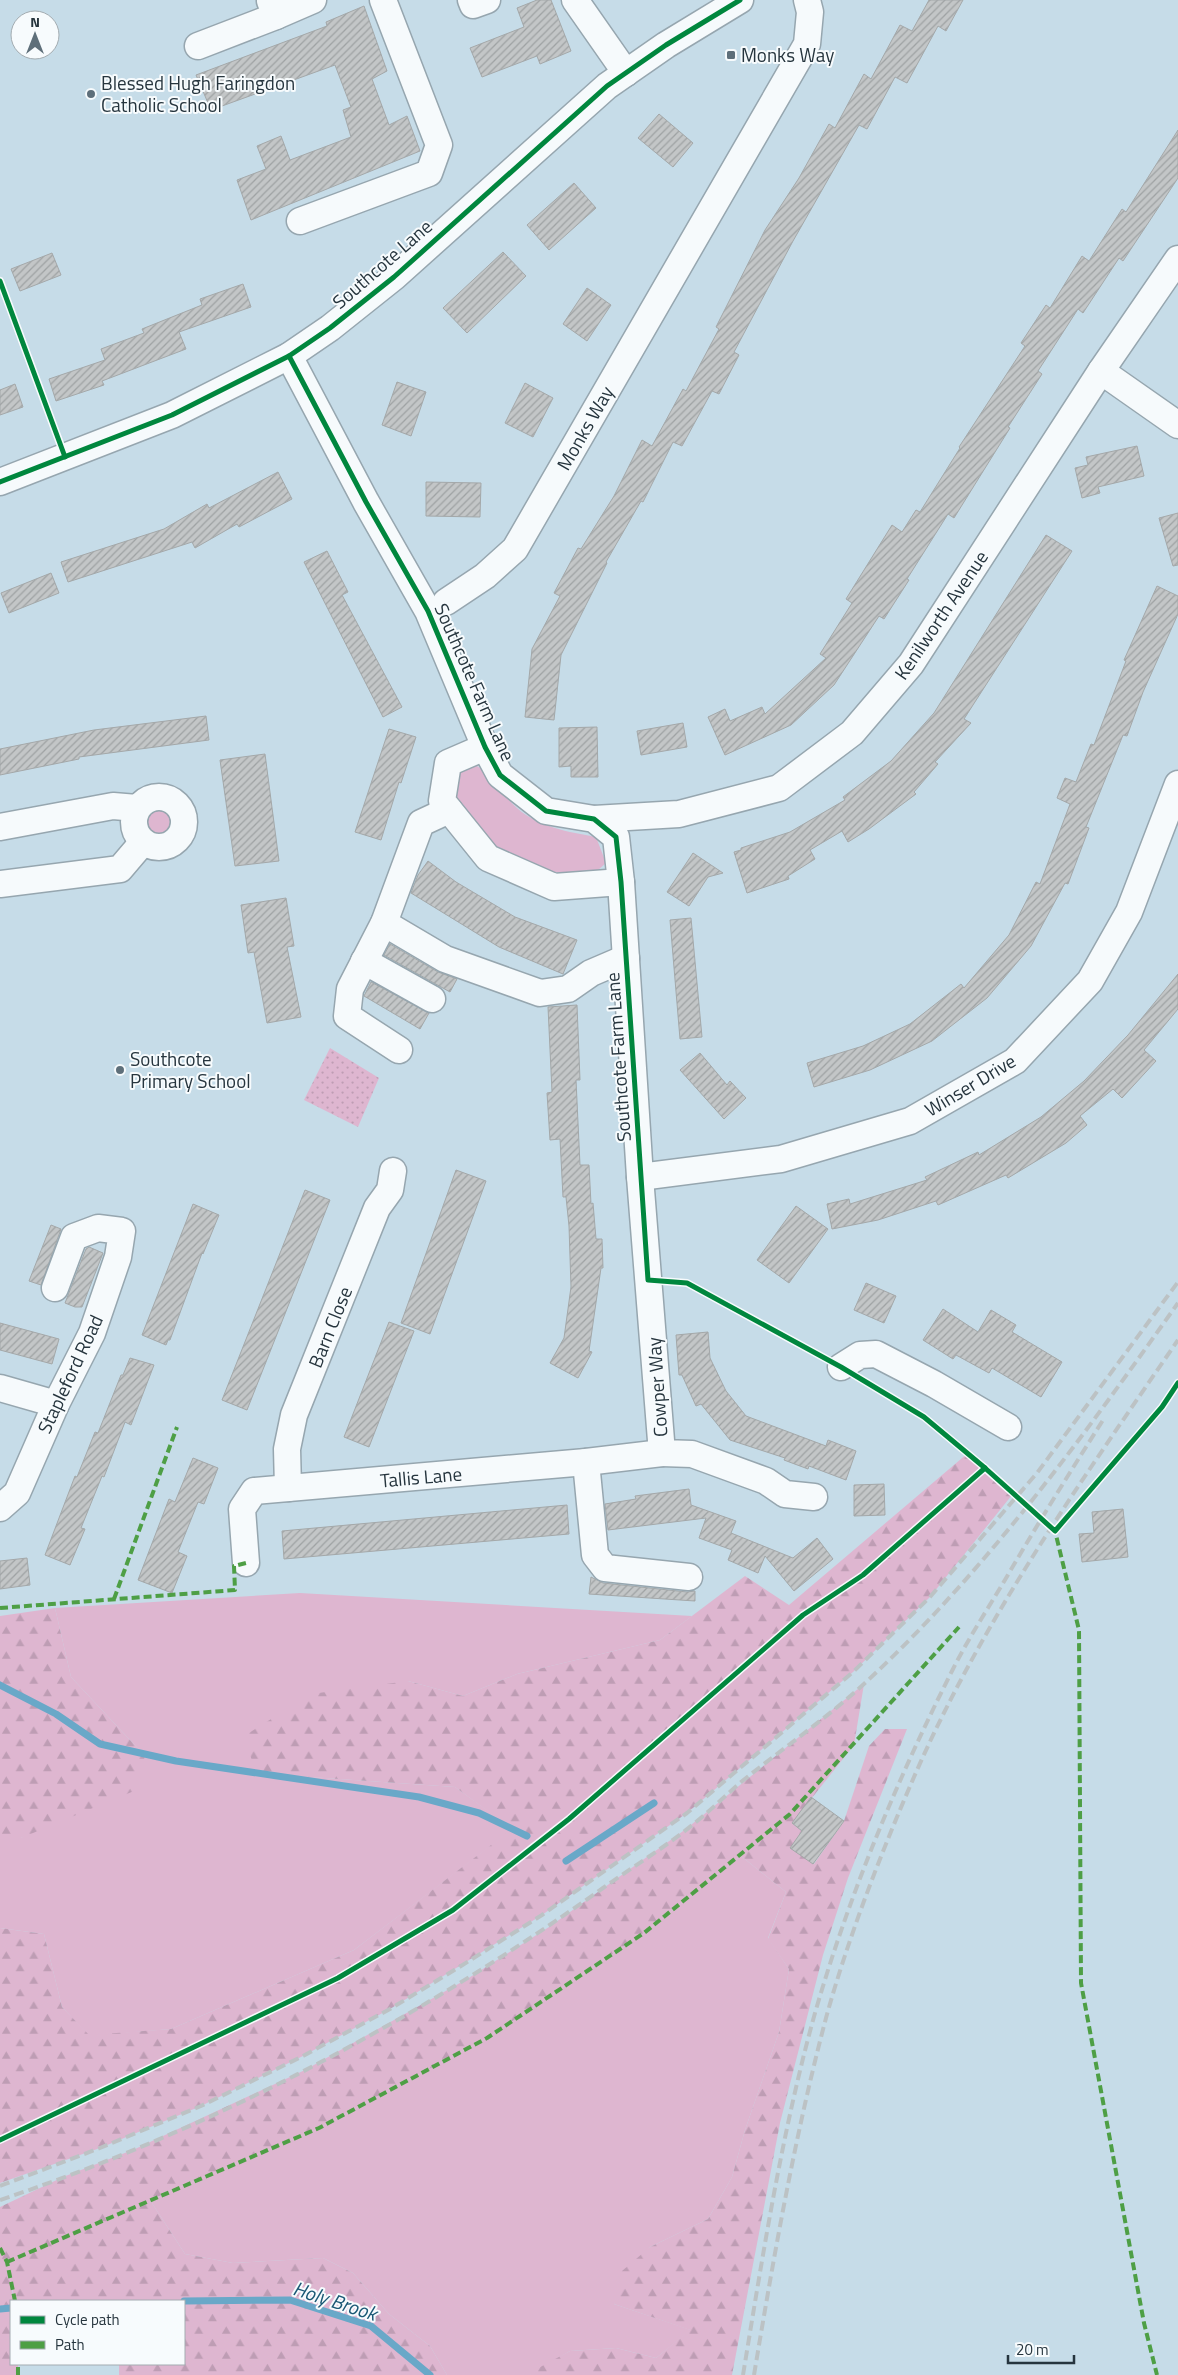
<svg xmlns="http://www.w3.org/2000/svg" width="1178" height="2375" font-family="'Titillium Web',sans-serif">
<defs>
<pattern id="forest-firs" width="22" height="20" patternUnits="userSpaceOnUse" patternTransform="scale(1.25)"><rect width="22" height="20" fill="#deb6d0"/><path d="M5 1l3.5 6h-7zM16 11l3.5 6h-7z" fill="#be9db4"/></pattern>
<pattern id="park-dots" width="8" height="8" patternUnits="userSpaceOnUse" patternTransform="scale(1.25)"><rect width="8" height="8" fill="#deb6d0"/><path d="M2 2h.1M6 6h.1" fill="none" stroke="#be9db4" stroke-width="1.8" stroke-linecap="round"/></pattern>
<pattern id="building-hatch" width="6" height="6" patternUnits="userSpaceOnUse" patternTransform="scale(1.25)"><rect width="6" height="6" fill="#c3c6c7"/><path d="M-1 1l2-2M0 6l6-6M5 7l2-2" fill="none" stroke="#9ea2a3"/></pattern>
</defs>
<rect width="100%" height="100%" fill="#c6dce8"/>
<g fill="#deb6d0">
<path d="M474,764C496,777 500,793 517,808C538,827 569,832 596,837L606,863L590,877L534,869L494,848L452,791L456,768Z"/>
<circle cx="158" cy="822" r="14"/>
<path d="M300,1593L692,1616L660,1640L517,1674L463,1696L408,1681L310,1777L455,1787L513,1829L354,1950L171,2029L89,2036L62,2007L44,1934L0,1928V1838H21L145,1756L71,1677L55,1608Z"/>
<path d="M741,1856L786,1892L768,1938L789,1969L779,2032L745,2130L732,2177L708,2219L650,2247L614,2304L691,2330L656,2358L616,2348L570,2351L530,2375H447L430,2346L389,2314L353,2273L323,2258L233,2263L185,2254L150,2200L319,2128L487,2038L644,1933Z"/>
</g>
<g fill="url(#forest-firs)">
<path d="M968,1453L986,1468L1012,1495L930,1597L853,1672L687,1813L542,1915L390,2009L301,2057L201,2106L100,2148L0,2183V1928L44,1934L62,2007L89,2035L171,2029L354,1950L512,1829L455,1787L310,1777L255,1770L244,1736L311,1694L408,1681L463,1696L517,1674L660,1640L745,1576L789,1605Z"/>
<path d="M55,1608L71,1677L145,1756L134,1791L21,1838H0V1616Z"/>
<path d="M864,1684L854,1745L792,1823L802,1831L791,1848L814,1864L844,1821L869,1746L885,1729H907L848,1878L823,1955L780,2123L732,2375H530L531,2372L570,2351L616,2348L656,2358L690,2330L614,2304L622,2271L650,2247L708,2219L732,2177L745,2130L779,2032L789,1969L768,1939L786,1892L741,1856L644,1933L487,2038L319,2128L150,2200L185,2254L233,2263L323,2258L353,2273L389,2314L430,2346L447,2375H119V2364H184V2301H15L10,2278L14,2301H11V2364H18V2375H0V2207L63,2177L135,2149L305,2070L467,1979L549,1927L686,1829Z"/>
</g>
<path fill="url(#park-dots)" d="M330,1048L379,1078L358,1127L304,1100Z"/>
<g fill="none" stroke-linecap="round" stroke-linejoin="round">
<g stroke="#69a8c8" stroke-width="7">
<path d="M0,1685L56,1714L100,1744L176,1761L419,1797L479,1813L527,1836"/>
<path d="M566,1861L654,1803"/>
<path d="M184,2301L290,2300L371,2326L430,2375"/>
<path d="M0,2309L11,2308"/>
</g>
</g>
<g fill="url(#building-hatch)" stroke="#a4a8a9">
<path d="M537,0H551L571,51L540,64L537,56L482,77L470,48L524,27L517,8Z"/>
<path d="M929,0H963L946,31L938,26L907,83L895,77L867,129L859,125L793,241L734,352L739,355L719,394L712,391L682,446L673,442L643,502L641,501L606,562L607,563L561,655L554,720L525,717L532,649L560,596L554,593L578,548L581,549L614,496L642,440L652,446L683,389L686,391L719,329L716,327L765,230L799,178L829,124L835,128L864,74L871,79L900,25L912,31Z"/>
<path d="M364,6L387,71L372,79L389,125L407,116L420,151L251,220L237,180L266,169L257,146L281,136L290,160L351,137L343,110L351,107L335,65L211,110L196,75L327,26L326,22Z"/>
<path d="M659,114L693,143L673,167L638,138Z"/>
<path d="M1178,130V178L1123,261L1119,258L1083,313L1078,309L1038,371L1042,374L1008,427L1010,428L954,518L948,514L907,579L909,580L884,619L879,616L834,685L791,725L725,755L708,717L725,709L730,721L762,707L765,714L826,658L820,654L852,603L846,599L892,525L902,532L916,510L920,512L960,448L959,447L1025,346L1021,343L1046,305L1050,308L1082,256L1089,261L1122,209L1126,212Z"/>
<path d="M574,183L596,208L549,250L527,225Z"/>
<path d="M503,252L526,276L467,333L443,308Z"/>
<path d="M52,253L61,275L20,291L11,269Z"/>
<path d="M243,284L251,307L179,332L186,349L102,381L104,385L56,401L49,379L105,360L101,349L144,333L142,329L202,305L200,299Z"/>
<path d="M587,288L611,305L587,341L563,324Z"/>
<path d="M397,382L426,392L411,436L382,425Z"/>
<path d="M525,383L553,398L533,437L505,423Z"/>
<path d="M15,384L23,407L0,415V390Z"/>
<path d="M1137,446L1144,476L1098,487L1100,493L1082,498L1075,468L1088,465L1086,457Z"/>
<path d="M278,472L292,499L239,527L237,524L195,548L192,542L68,582L61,562L164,529L207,504L209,508Z"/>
<path d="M426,482L481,483L480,517L426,516Z"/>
<path d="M1178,513V565L1173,566L1159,518Z"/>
<path d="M1046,535L1072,551L964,719L971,723L935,762L938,764L914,792L916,794L869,829L848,842L842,831L810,850L815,859L788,876L789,879L747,893L734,852L741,850V848L790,832L845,800L843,797L891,761L934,713Z"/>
<path d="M327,551L348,592L342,595L402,707L383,717L304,562Z"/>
<path d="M51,573L59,593L9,613L1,593Z"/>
<path d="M1157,586L1178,596V614L1143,692L1127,736L1123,735L1086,827L1089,828L1068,884L1065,883L1031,946L987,998L932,1041L870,1070L814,1087L807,1063L863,1046L910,1024L961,984L964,988L1009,935L1036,882L1040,884L1070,804L1057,798L1065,778L1076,782L1091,744L1094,745L1126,661L1124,660Z"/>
<path d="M206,716L209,740L79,757V759L0,775V749L94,730Z"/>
<path d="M683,723L687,747L641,755L637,731Z"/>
<path d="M597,727L598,777H571V766L559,767V728Z"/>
<path d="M389,729L416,737L401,783L399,782L381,840L355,832Z"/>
<path d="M265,754L279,861L235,866L220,760Z"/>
<path d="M693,853L723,873L708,877L689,906L667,892Z"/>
<path d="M428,861L456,882L515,917L577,940L563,974L499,947L411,893L418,875Z"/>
<path d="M286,898L294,946L287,947L301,1017L267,1023L254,952L248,953L241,905Z"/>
<path d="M691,918L702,1037L680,1039L670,920Z"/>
<path d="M390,944L438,972L457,979L450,992L384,955Z"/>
<path d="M1178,974V1009L1144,1050L1156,1061L1122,1098L1113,1089L1080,1116L1087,1125L1066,1143L1008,1178L1006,1175L938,1205L936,1201L878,1220L832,1229L827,1204L849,1199L850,1204L927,1180L925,1177L978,1152L979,1155L1041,1117L1084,1081L1128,1035Z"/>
<path d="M371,982L429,1013L420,1029L364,996Z"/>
<path d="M577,1005L580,1080H576L580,1165H589L591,1204L593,1203L596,1239H602L603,1268H601L589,1351L592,1352L578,1378L550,1363L564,1338L571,1287L569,1226L566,1197H563L560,1139L550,1140L547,1093L552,1092L548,1007Z"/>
<path d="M700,1053L727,1085L730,1081L746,1098L724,1119L680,1070Z"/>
<path d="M456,1170L486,1181L430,1334L401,1323Z"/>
<path d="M305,1190L330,1200L247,1410L222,1400Z"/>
<path d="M193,1204L219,1215L203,1254L202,1253L170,1340H168L166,1345L142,1335Z"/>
<path d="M796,1206L828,1229L789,1283L757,1260Z"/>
<path d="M51,1225L61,1229L41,1285L29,1281Z"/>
<path d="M89,1247L103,1253L82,1307H75L65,1303L86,1249Z"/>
<path d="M866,1283L896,1296L884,1323L854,1310Z"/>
<path d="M943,1309L978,1332L991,1310L1016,1325L1012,1332L1062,1362L1041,1397L992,1368L989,1373L956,1355L953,1359L923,1340Z"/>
<path d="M389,1322L414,1331L369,1447L344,1437Z"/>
<path d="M0,1323L59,1339L52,1364L0,1350Z"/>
<path d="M708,1332L710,1358L726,1391L746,1416L826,1446L828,1440L856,1451L846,1480L809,1466L808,1469L784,1460L785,1458L730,1440L701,1404L696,1406L682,1375H679L676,1335Z"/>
<path d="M130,1358L154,1365L131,1425L125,1422L104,1477L102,1476L81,1528L85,1529L70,1565L45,1555L75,1476L77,1477L95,1432L98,1433L121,1375H123Z"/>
<path d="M193,1458L218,1468L204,1504L198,1502L178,1552L187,1556L172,1593L138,1580L169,1499L175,1502Z"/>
<path d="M884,1484L885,1515L854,1516V1485Z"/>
<path d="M689,1489L691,1505L736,1521L731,1533L793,1558L817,1538L833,1559L794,1591L765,1556L758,1573L728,1560L732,1550L699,1538L706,1518L608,1530L605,1504L636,1499L635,1496Z"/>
<path d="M567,1505L569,1534L284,1559L282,1531Z"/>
<path d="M1123,1509L1128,1557L1082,1562L1079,1534L1094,1533L1092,1512Z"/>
<path d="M27,1558L30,1585L0,1589V1561Z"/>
<path d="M591,1577L603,1583L687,1592L695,1591V1601L589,1594Z"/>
<path d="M811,1797L844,1821L813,1864L790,1848L802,1831L792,1823Z"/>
</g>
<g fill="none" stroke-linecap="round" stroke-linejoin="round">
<defs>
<g id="minor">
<path d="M471,0L473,5L487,0"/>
<path d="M575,0L626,73"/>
<path d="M270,1L276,16L313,0"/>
<path d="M198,46L276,16"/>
<path d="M300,221L429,173L439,145L383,0"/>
<path d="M289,356L366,502L428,611L485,747L500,775L546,811L594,819L616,837L621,882L640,1177L662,1453L692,1454L766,1481L785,1494L814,1497"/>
<path d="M1101,371L1178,425"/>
<path d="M0,482L172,415L289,356L330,328L394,277L607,86L666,45L740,0"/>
<path d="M446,602L485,576L515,549L807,44L810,12L807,0"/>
<path d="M485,747L448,763L442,801L488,858L554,887L621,882"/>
<circle cx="159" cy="822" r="25"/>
<path d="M594,819L679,814L779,788L852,733L911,664L1101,371L1178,259"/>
<path d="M0,827L113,806L137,808"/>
<path d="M0,884L120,869L143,842"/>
<path d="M384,923L445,959L540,993L568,989L591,973L626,958"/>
<path d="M364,961L432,999"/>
<path d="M399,1050L347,1016L350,989L384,923L421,823L449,810"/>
<path d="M640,1177L781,1159L910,1121L1015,1061L1090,981L1129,912L1178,784"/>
<path d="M841,1367L860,1355L876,1354L934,1384L1008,1427"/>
<path d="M0,1388L56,1404"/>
<path d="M586,1462L595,1555L605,1568L689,1577"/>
<path d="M288,1488L287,1449L294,1415L377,1208L390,1190L393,1171"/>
<path d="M0,1508L17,1493L56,1404L92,1333L118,1257L122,1231L98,1228L74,1237L55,1288"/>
<path d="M246,1563L242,1509L254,1491L586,1462L662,1453"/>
</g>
</defs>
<use href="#minor" stroke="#96a6af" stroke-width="29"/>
<use href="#minor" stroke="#f6fafc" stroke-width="26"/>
<g stroke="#bcc2c4" stroke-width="4" stroke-dasharray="10 5" stroke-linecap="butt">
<path d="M0,2186L100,2148L201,2106L301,2057L390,2009L461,1966L542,1915L687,1813L853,1672L930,1597L1037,1473L1178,1282"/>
<path d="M0,2200C215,2128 419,2019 603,1888C634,1866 667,1846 696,1822C712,1809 726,1795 741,1782C782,1749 827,1718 865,1683C986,1571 1083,1437 1178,1303"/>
<path d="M743,2375C763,2254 782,2131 815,2013C849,1895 897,1780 952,1671C967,1641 985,1613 1002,1585C1035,1528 1070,1472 1105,1417"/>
<path d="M754,2375C774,2255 795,2135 826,2018C848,1938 881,1853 914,1777C982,1620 1082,1480 1178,1340"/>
</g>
<g stroke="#4e9f45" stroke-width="4" stroke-dasharray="8 4" stroke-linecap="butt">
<path d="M1051,1528L1055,1531L1079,1630L1081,1983L1144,2323L1157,2375"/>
<path d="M114,1599L177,1427"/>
<path d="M0,1608L235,1590L234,1566L246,1563"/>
<path d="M0,2248L7,2262L15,2301"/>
<path d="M7,2262L319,2128L487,2038L644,1933L790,1814L959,1627"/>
<path d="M18,2375V2364"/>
</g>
<defs>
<g id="cycleway">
<path d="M0,281L65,457"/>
<path d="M289,356L366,502L428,611L485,747L500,775L546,811L594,819L616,837L621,882L648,1280L687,1283L841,1367L924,1417L985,1468L1055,1531L1162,1407L1178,1383"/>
<path d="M0,482L172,415L289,356L330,328L394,277L607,86L666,45L740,0"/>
<path d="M0,2140L338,1978L453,1910L569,1819L803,1615L863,1575L985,1468"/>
</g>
</defs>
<use href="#cycleway" stroke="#f7fbfd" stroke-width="8"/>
<use href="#cycleway" stroke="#00873e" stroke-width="5"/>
</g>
<g fill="#5e6f7a" stroke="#f7fbfd" stroke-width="2">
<rect x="726" y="50" width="10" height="10" rx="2.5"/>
<circle cx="91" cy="94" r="5"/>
<circle cx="120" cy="1070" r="5"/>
</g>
<g text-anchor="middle" stroke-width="4" stroke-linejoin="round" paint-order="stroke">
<g font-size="19" fill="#26353e" stroke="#f7fbfd" text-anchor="start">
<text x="741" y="62">Monks Way</text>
<text x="101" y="90">Blessed Hugh Faringdon<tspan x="101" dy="22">Catholic School</tspan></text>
<text x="130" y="1066">Southcote<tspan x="130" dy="22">Primary School</tspan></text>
</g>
<g font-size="19" fill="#26353e" stroke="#f7fbfd">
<text transform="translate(382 264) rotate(-41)" y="7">Southcote Lane</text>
<text transform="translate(585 428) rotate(-60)" y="7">Monks Way</text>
<text transform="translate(941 615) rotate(-56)" y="7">Kenilworth Avenue</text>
<text transform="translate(475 682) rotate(66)" y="7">Southcote Farm Lane</text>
<text transform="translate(618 1057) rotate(-94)" y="7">Southcote Farm Lane</text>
<text transform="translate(970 1085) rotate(-31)" y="7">Winser Drive</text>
<text transform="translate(330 1327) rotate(-68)" y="7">Barn Close</text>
<text transform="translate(70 1374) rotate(-65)" y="7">Stapleford Road</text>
<text transform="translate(657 1387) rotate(-94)" y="7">Cowper Way</text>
<text transform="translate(421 1477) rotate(-5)" y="7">Tallis Lane</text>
</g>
<g font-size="20" font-style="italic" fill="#1a5875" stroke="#f7fbfd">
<text transform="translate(335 2301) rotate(18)" y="7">Holy Brook</text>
</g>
</g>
<rect x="10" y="2300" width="175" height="65" fill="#f7fbfd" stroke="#a3acb1"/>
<rect x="20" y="2316" width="25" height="8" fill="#00873e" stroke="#a3acb1"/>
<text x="55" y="2325" font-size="15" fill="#26353e">Cycle path</text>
<rect x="20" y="2341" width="25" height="8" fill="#4e9f45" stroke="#a3acb1"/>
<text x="55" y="2350" font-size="15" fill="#26353e">Path</text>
<g transform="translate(35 35)"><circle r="24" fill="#f7fbfd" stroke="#a3acb1"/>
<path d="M0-4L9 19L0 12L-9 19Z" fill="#5e6f7a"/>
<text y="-8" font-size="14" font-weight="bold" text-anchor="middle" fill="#26353e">N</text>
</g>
<path d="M1008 2355v8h66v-8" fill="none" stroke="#26353e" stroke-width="2.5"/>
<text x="1016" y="2355" font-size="15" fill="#26353e" stroke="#f7fbfd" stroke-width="4" paint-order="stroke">20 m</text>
</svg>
